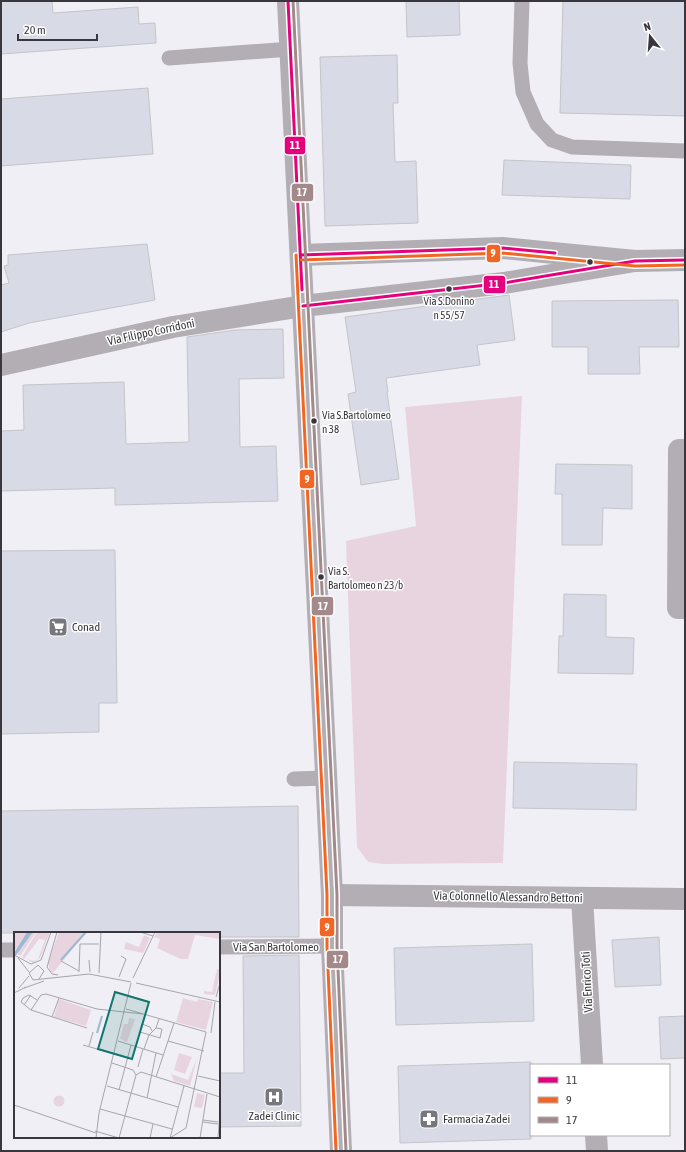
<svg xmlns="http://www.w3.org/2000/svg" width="686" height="1152" font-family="'Asap Condensed',sans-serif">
<rect width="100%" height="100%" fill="#f1eff6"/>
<path fill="#e8d4df" d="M522,396L503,863L383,864L368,862L357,847L346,541L416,526L405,407Z"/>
<g fill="#d8dae6" stroke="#c4c4c9">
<path d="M1,1H52L53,13L138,7L139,24L155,23L156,43L1,54Z"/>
<path d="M406,1H459L460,35L407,37Z"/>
<path d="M563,1H685V116L560,113Z"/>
<path d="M397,55L398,103H393L395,162L416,161L418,223L325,226L320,57Z"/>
<path d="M148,88L153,154L1,166V99Z"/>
<path d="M504,160L631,165L630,199L502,195Z"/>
<path d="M147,244L155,300L29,323L1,332V285L9,283L4,266L8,265V255Z"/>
<path d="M509,295L515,340L477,345L480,365L386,378L388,392H387L399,479L361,485L348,394L356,392L345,317Z"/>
<path d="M678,300L679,347H639L640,374H588V347H552V301Z"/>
<path d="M283,329L284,378L239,379L240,447L276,446L278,501L115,505V488L1,491V431L24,430L23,385L124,382L126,444L189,442L187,337L235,330Z"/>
<path d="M556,464L632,465V509L603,508L602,545H562V494H555Z"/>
<path d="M115,550L117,703H99V732L1,734V551Z"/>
<path d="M564,594L606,595V637L634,638L633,674L558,673L559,636H563Z"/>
<path d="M514,762L637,764L636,810L513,808Z"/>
<path d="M298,806L299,937H219V933H1V811Z"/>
<path d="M659,937L661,985L615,987L612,940Z"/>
<path d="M532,944L534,1021L396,1025L394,948Z"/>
<path d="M299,955L301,1126L219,1127V1073H244L243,956Z"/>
<path d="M685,1016V1058L661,1059L659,1017Z"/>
<path d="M531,1062V1139L400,1143L398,1066Z"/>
</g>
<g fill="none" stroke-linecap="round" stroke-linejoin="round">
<g stroke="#b2aeb4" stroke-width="15">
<path d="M522,1L520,63L523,92L537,124L552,140L572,147L685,151"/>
<path d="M169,58L291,49"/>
<path d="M294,779L326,778"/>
<path d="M219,947L332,946"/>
<path d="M1,950H15"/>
</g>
<g stroke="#b2aeb4" stroke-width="22">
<path d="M301,255L503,248L635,261L685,260"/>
<path d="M1,365L173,327L303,306L504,283L635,261"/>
<path d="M685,450H679L678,608H685"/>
<path d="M332,895L685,899"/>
<path d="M582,898L592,1065"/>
<path d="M596,1135L597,1151"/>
</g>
<path stroke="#b2aeb4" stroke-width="22" d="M288,1L332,895V946L341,1151"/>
<defs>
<g id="bus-1">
<path d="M288,1L302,290"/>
<path d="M301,255L503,248L555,253"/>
<path d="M303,306L504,283L635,261L685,260"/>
</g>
<g id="bus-2">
<path d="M296,255L327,895V946L336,1151"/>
<path d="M301,260L503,253L635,266L685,265"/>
</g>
<path id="bus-3" d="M293,1L337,895V946L346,1151"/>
</defs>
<use href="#bus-1" stroke="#fff" stroke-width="6"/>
<use href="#bus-2" stroke="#fff" stroke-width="6"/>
<use href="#bus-3" stroke="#fff" stroke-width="6"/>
<use href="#bus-1" stroke="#e5007d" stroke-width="3"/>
<use href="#bus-2" stroke="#f26522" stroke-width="3"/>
<use href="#bus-3" stroke="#a38989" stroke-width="3"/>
</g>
<defs>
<symbol id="supermarket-square" viewBox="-11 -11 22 22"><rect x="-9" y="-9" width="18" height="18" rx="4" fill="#79777e" stroke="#fff"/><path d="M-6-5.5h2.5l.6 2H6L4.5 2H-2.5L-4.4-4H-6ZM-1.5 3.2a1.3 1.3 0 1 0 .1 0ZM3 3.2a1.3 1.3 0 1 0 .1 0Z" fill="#fff"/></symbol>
<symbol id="hospital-square" viewBox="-11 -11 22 22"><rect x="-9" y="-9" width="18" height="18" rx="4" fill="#79777e" stroke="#fff"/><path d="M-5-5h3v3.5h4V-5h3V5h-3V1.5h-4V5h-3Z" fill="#fff"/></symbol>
<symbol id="pharmacy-square" viewBox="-11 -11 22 22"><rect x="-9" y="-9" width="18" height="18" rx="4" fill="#79777e" stroke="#fff"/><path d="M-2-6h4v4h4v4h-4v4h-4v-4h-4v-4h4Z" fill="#fff"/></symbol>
</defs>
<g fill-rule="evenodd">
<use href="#supermarket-square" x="47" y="616" width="22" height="22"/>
<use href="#hospital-square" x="263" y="1086" width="22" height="22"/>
<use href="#pharmacy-square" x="418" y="1108" width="22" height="22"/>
</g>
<g fill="#39373d" stroke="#fff" stroke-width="1.5">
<circle cx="590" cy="262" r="3.5"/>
<circle cx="449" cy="289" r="3.5"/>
<circle cx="314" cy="421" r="3.5"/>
<circle cx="321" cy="577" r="3.5"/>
</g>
<g text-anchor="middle" stroke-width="3" stroke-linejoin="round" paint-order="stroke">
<g font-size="11" fill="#39373d" stroke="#fff" text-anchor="start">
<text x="449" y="305" text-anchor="middle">Via S.Donino<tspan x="449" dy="14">n 55/57</tspan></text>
<text x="322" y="419">Via S.Bartolomeo<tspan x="322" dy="14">n 38</tspan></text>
<text x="328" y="575">Via S.<tspan x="328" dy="14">Bartolomeo n 23/b</tspan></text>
</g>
<g font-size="12" fill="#39373d" stroke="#fff">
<text transform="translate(151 332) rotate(-12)" y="4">Via Filippo Corridoni</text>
<text transform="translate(508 897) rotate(1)" y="4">Via Colonnello Alessandro Bettoni</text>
<text x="276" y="951">Via San Bartolomeo</text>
<text transform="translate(587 982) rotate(-93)" y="4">Via Enrico Toti</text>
</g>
<g font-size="12" fill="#39373d" stroke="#fff" text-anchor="start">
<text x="72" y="631">Conad</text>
<text x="274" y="1120" text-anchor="middle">Zadei Clinic</text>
<text x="443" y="1123">Farmacia Zadei</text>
</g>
</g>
<g transform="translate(14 932)">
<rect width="206" height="206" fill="#f1eff6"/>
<path d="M0,0H13L0,20ZM19,0H22L6,24L3,22ZM23,0H36L26,26L19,31L13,27L20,29L24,27L31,8L25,7L10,27L8,25ZM45,0H72L39,41L36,39L34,31ZM144,0H206V7L181,3L174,27H167L143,16L146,7L140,5ZM130,3L136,6L129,21L110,17L112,10L125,15ZM203,37L206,38V42L201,63L190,62V59L198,60ZM169,66L183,70L184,67L199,70L192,98L162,90ZM45,67L77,78L72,94L40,85ZM115,86L121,87L113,110L106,107L110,92H114ZM165,121L178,125L171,142L160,138ZM183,126L176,154L160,149L157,142L174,148ZM183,161L191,163L188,176L180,175ZM39.5 169a5.5 5.5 0 1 1 11 0a5.5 5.5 0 1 1-11 0Z" fill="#e8d4df"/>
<path d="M13,0H19L0,26V21Z" fill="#9db8d2"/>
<path fill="none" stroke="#9db8d2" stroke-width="2" d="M47,28L72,0M83,101L88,84"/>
<path fill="none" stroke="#a7a5ac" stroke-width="1" d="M43,0L33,35L38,42L44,43M126,0L139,4M0,23L17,32M4,26L15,40M75,28L76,40M47,29L65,39M17,32L27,28L37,0M65,40L66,12H85M85,41L87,0M105,45L112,27L107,24M119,46L141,0M25,47L30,39L24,33L15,41L19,48L75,42L117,50M122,51L206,70M5,56L15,44M10,56L30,49M0,61L12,55M202,65L206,51M23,68L15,63L9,66L7,70L17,78L73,96M10,73L17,63M112,77L192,100M17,78L27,63L32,62L83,77L129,82M38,85L45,66M138,99L136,95L128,92L126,100L146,106L148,97L142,96M197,101L201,70M104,109L149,123M154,109L190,119M69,113L101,122M75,114L79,100M130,117L135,103L142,96L145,87M98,131L119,138L122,143M124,135L129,117M122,143L127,140L206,165M184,144L206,149M142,145L160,91M93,154L164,175M105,158L117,113M133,166L142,121M0,173L82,201M86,177L158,197M189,188L204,190M189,190L204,192M81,199L105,206M82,206L85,181L117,51M105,206L122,143M136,206L139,192M156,206L172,196L192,100M156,206L170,154M186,206L193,162M204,206L206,180"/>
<path fill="#0f766e" fill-opacity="0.15" stroke="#0f766e" stroke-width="2" d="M101,60L135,70L118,127L84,117Z"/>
<rect width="206" height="206" fill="none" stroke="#39373d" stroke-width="2"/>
</g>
<g stroke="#fff" stroke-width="1.5">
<rect x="284" y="136" width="22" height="19" rx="4" fill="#e5007d"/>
<rect x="291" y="183" width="23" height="19" rx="4" fill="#a38989"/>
<rect x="486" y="244" width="15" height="19" rx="4" fill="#f26522"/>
<rect x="483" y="275" width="23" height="19" rx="4" fill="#e5007d"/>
<rect x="299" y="469" width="16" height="20" rx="4" fill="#f26522"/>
<rect x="311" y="596" width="23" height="20" rx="4" fill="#a38989"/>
<rect x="319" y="917" width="16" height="20" rx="4" fill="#f26522"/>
<rect x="326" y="950" width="23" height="19" rx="4" fill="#a38989"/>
</g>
<g font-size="11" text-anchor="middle" font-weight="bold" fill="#fff">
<text x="295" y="149">11</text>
<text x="302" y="196">17</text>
<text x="493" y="257">9</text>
<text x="494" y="288">11</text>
<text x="307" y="483">9</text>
<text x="323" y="610">17</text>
<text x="327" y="931">9</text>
<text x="338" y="963">17</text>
</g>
<rect width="686" height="1152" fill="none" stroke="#39373d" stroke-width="4"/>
<rect x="530" y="1064" width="140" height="72" fill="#ffffff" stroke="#b0afb1"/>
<rect x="538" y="1077" width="20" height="6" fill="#e5007d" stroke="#b0afb1"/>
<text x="566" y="1084" font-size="12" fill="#39373d">11</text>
<rect x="538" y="1097" width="20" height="6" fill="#f26522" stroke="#b0afb1"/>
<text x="566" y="1104" font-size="12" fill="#39373d">9</text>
<rect x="538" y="1117" width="20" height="6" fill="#a38989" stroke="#b0afb1"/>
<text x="566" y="1124" font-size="12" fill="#39373d">17</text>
<g transform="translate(650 36) rotate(343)" stroke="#ffffff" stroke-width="3" paint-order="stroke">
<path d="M0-3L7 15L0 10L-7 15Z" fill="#39373d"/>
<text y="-6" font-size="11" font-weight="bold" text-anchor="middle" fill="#39373d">N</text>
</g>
<path d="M18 34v6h79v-6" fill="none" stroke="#39373d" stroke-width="2"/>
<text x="24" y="34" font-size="12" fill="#39373d" stroke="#ffffff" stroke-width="3" paint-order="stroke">20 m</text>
</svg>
